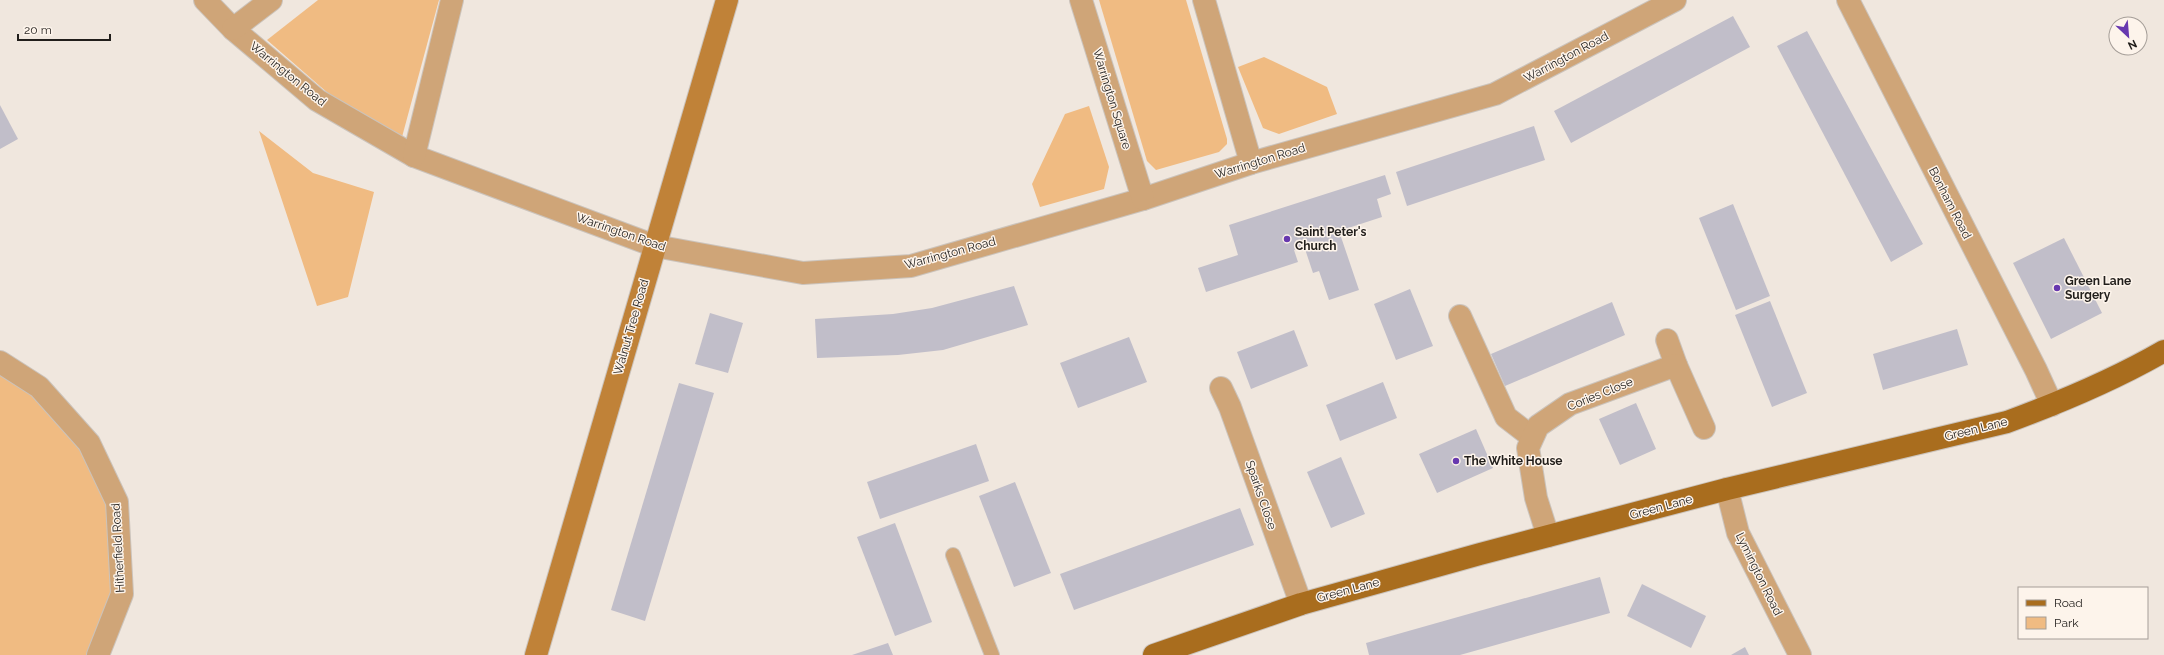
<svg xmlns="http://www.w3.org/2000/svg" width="2164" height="655" font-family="Raleway,sans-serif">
<rect width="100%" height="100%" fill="#f0e7de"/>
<g fill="#f0bb82">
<path d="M318,0H439L402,137L329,94L267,40Z"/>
<path d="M1099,0H1186L1227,139V144L1219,152L1156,170L1147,161Z"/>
<path d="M1264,57L1327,87L1337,114L1279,134L1263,128L1238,67Z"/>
<path d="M1089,106L1109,167L1104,189L1040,207L1032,184L1065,114Z"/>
<path d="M259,131L313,173L374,192L348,297L317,306Z"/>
<path d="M0,362L39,387L117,502L122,594L98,655H0Z"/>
</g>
<g fill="#c1bec9">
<path d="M1733,16L1750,47L1571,143L1554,111Z"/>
<path d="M1807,31L1923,244L1891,262L1777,46Z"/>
<path d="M0,105L18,139L0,149Z"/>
<path d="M1534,126L1545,160L1407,206L1396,172Z"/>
<path d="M1385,175L1391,194L1377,199L1382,217L1339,231L1359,290L1329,300L1319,271L1313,273L1304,246L1294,250L1298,262L1206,292L1198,268L1238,255L1229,225Z"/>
<path d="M1733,204L1770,296L1736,310L1699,218Z"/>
<path d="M2064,238L2102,313L2051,339L2013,263Z"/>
<path d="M1014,286L1028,325L943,350L898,355L817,358L815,319L893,314L932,308Z"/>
<path d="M1410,289L1433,346L1396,360L1374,304Z"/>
<path d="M1770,301L1807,393L1772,407L1735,315Z"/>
<path d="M1612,302L1625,335L1505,386L1491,354Z"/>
<path d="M710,313L743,323L728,373L695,364Z"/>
<path d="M1957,329L1968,365L1883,390L1873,354Z"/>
<path d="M1294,330L1308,366L1251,389L1237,352Z"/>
<path d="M1129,337L1147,382L1078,408L1060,363Z"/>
<path d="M1383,382L1397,418L1340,441L1326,405Z"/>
<path d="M679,383L714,393L645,621L611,610Z"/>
<path d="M1636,403L1656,449L1620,465L1599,419Z"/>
<path d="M1476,429L1493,468L1437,493L1419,454Z"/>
<path d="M976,444L989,481L880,519L867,482Z"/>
<path d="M1341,457L1365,514L1331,528L1307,472Z"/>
<path d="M1015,482L1051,573L1014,587L979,496Z"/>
<path d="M1240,508L1254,545L1074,610L1060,574Z"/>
<path d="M895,523L932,622L895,636L857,537Z"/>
<path d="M1600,577L1610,613L1460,655H1369L1366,643Z"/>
<path d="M1642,584L1706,616L1691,648L1627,616Z"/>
<path d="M888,643L893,655H852Z"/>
<path d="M1745,647L1749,655H1731Z"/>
</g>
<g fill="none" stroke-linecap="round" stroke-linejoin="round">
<defs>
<path id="lane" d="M953,555L992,655"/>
<g id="street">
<path d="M205,0L233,29L317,100L414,156L655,246L803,273L911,266L1143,199L1251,163L1495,94L1675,0"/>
<path d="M1081,0L1143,199"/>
<path d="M1204,0L1251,163"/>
<path d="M1848,0L2036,370L2052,405"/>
<path d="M233,29L271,0"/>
<path d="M414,156L452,0"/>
<path d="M1460,316L1506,417L1532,437"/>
<path d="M1667,340L1676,365"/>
<path d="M0,362L39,387L89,443L117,502L122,594L98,655"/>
<path d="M1221,388L1230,407L1301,604"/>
<path d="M1727,489L1738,533L1800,655"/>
<path d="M1548,536L1536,498L1528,448L1538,426L1570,404L1676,365L1704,428"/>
</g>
<path id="secondary" d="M536,655L727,0"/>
<path id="primary" d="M1154,655L1301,604L1480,554L1727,489L2007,422C2061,402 2114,380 2164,351"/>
</defs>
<use href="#lane" stroke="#cbc3bb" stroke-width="16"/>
<use href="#street" stroke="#cbc3bb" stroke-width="24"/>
<use href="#secondary" stroke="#cbc3bb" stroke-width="24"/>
<use href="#primary" stroke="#cbc3bb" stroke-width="24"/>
<use href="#lane" stroke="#cfa578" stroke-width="14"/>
<use href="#street" stroke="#cfa578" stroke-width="22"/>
<use href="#secondary" stroke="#c08238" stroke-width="22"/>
<use href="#primary" stroke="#a96d1e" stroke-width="22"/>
</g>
<g fill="#6738af" stroke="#fdf4eb" stroke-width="1.5">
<circle cx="1287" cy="239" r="4"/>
<circle cx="2057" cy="288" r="4"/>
<circle cx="1456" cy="461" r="4"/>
</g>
<g text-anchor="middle" stroke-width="3" stroke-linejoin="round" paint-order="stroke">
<g font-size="12" fill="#211e1b" stroke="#fdf4eb">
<text transform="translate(1566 57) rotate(-28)" y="4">Warrington Road</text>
<text transform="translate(288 74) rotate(39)" y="4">Warrington Road</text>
<text transform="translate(1112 99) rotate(73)" y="4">Warrington Square</text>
<text transform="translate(1260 161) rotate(-17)" y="4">Warrington Road</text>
<text transform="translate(1950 203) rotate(63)" y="4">Bonham Road</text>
<text transform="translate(621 232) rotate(19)" y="4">Warrington Road</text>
<text transform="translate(950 253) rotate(-15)" y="4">Warrington Road</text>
<text transform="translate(631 327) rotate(-74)" y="4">Walnut Tree Road</text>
<text transform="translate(1600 394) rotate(-22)" y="4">Cories Close</text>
<text transform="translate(1976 429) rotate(-14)" y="4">Green Lane</text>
<text transform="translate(1261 495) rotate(71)" y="4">Sparks Close</text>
<text transform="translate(1661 507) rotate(-15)" y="4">Green Lane</text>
<text transform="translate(118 548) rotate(-93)" y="4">Hitherfield Road</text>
<text transform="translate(1759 574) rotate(64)" y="4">Lymington Road</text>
<text transform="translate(1348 590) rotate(-15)" y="4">Green Lane</text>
</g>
<g font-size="12" font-weight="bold" fill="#211e1b" stroke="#fdf4eb" text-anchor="start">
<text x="1295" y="236">Saint Peter's<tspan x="1295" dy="14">Church</tspan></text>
<text x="2065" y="285">Green Lane<tspan x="2065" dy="14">Surgery</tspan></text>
<text x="1464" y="465">The White House</text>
</g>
</g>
<rect x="2018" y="587" width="130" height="52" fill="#fdf4eb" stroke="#a59e98"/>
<rect x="2026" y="600" width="20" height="6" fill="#a96d1e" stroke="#a59e98"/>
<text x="2054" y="607" font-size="12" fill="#211e1b">Road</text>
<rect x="2026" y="617" width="20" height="12" fill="#f0bb82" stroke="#a59e98"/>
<text x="2054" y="627" font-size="12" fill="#211e1b">Park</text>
<g transform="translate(2128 36) rotate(154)"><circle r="19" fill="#fdf4eb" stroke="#a59e98"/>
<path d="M0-3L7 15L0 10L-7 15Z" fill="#6738af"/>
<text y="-6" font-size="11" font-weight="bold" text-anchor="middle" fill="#211e1b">N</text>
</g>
<path d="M18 34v6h92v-6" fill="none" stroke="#211e1b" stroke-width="2"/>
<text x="24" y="34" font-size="12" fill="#211e1b" stroke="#fdf4eb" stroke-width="3" paint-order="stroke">20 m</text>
</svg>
